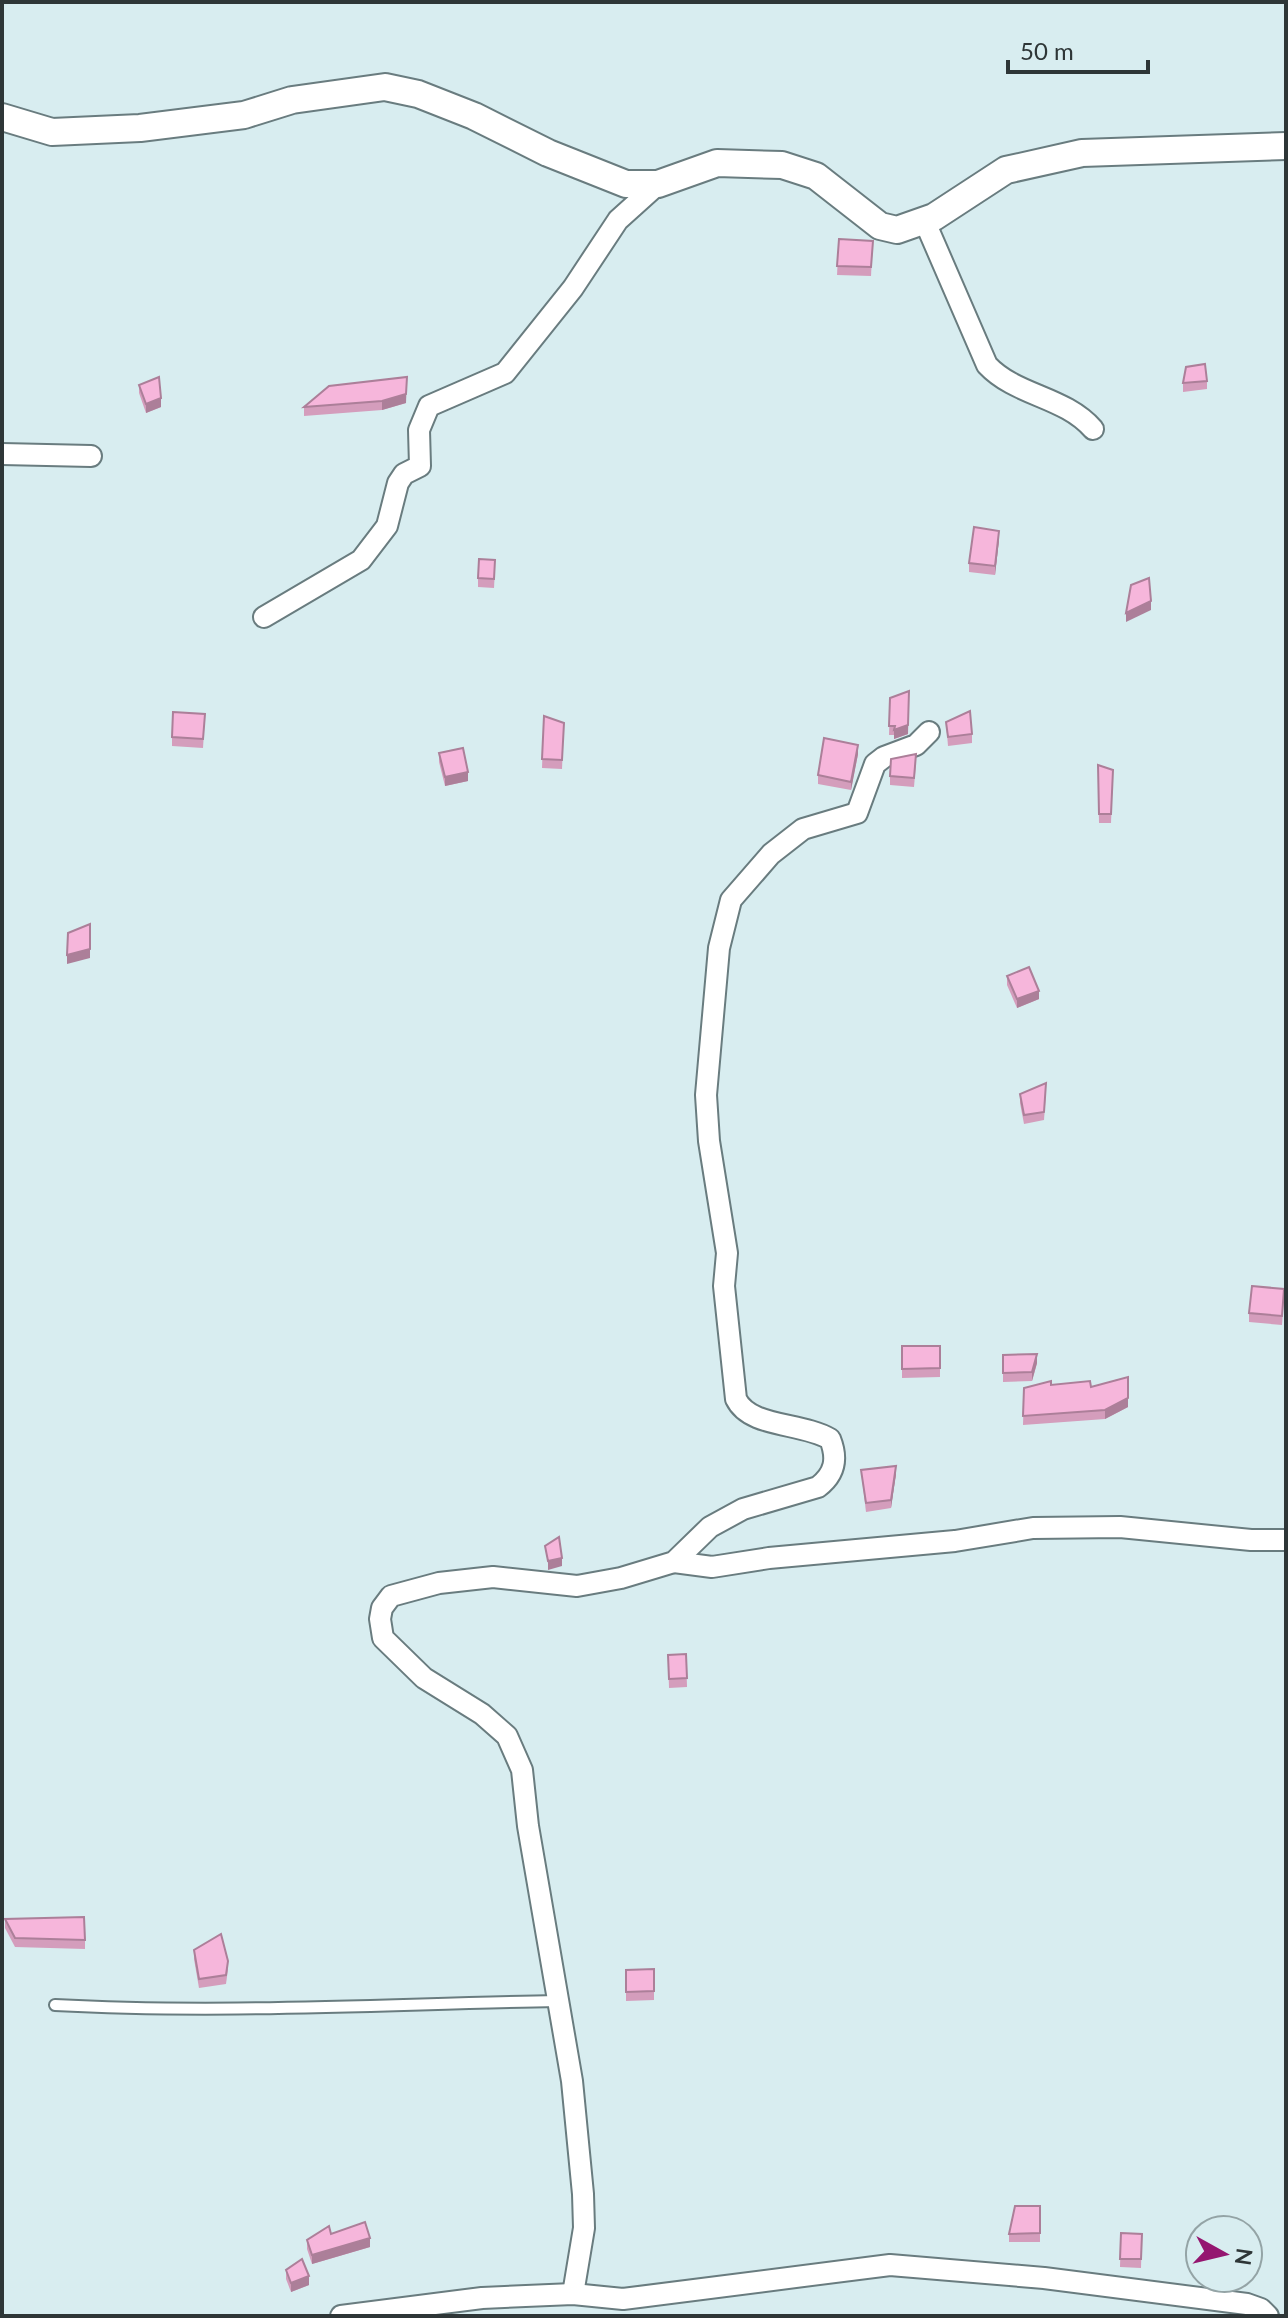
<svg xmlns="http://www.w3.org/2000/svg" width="1288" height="2318" font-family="Lato,sans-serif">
<rect width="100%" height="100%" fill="#d8edf0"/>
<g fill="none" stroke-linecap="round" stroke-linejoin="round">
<defs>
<path id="service" d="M55,2005C222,2014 389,2004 557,2001"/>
<g id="minor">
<path d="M925,222L987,365C1016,396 1064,396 1093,429"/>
<path d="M2,454L91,456"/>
<path d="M264,617L361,560L387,526L398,483L404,474L420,466L419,430L429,406L505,373L573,288L618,220L658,184"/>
<path d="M674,1562L712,1567L769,1558L955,1541L1033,1528L1120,1527L1251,1540H1286"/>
<path d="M573,2294L584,2228L583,2194L572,2081L528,1826L522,1770L507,1736L482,1714L424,1678L383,1638L380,1619L382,1608L391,1596L439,1583L493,1577L577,1586L621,1578L674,1562L710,1527L743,1509L818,1487C835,1474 838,1459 830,1439C801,1422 750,1428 736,1399L724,1286L727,1253L709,1141L706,1095L719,948L731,900L771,854L803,829L857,813L875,764L884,757L916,745L929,732"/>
<path d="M341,2316L482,2298L573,2294L623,2299L890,2265L1044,2278L1247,2304L1261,2309L1268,2316"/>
</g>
<path id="tertiary" d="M2,117L52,132L140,128L244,115L292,100L385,87L418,94L474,116L548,153L626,184H658L717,163L782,165L816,176L880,226L897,230L934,217L1006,170L1082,153L1286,146"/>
</defs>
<use href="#service" stroke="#697c7f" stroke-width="14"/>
<use href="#minor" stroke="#697c7f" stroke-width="24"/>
<use href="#tertiary" stroke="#697c7f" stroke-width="30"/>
<use href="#service" stroke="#fff" stroke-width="10"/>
<use href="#minor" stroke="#fff" stroke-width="20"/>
<use href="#tertiary" stroke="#fff" stroke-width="26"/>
</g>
<g fill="#d49dbc">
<path d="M839,239L873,241L871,276L837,275Z"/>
<path d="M1207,381V389L1183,392V383Z"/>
<path d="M139,385L161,407L146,413L139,393Z"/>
<path d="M329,386L406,403L382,410L304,416V407Z"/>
<path d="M999,540L995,575L969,572V563Z"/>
<path d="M495,569L494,588L478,587V578Z"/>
<path d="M890,698L908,734L894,739V735H889Z"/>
<path d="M205,714L203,748L172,746V737Z"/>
<path d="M544,716L564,723L562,769L542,768Z"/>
<path d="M946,722L972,734V743L948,746Z"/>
<path d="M439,753L468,781L445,786L439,762Z"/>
<path d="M858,754L851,790L818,784V775Z"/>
<path d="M916,763L914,787L890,785V776Z"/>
<path d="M1098,765L1113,770L1111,823H1099Z"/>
<path d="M1007,976L1039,999L1017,1008L1007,985Z"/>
<path d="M1046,1091L1044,1120L1024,1124L1020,1103V1094Z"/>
<path d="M1284,1298L1282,1325L1249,1322V1313Z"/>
<path d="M902,1346H940V1377L902,1378Z"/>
<path d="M1003,1355L1037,1363L1032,1381L1003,1382Z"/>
<path d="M1051,1385L1091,1387L1128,1407L1105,1419L1023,1425L1024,1388Z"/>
<path d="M861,1470L896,1474L891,1508L866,1512Z"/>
<path d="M686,1654L687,1687L669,1688L668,1655Z"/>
<path d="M5,1919L85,1940V1949L15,1947L5,1928Z"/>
<path d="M194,1950L228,1969L226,1984L199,1988L194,1959Z"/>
<path d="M654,1969V2000L626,2001V1970Z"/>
<path d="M1040,2206V2242H1009V2234Z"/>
<path d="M1121,2233L1142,2234L1141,2268L1120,2267Z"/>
<path d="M331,2234L370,2247L312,2264L307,2249V2240Z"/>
<path d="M286,2270L309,2285L291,2292L286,2279Z"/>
</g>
<g fill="#ac7f99">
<path d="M407,377L406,403L382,410V401Z"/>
<path d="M161,398V407L146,413V404Z"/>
<path d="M999,531V540L995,575V566Z"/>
<path d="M1151,601V610L1126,622V613Z"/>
<path d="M909,691L908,734L894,739V730Z"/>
<path d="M858,745V754L851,790V782Z"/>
<path d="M468,772V781L445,786V777Z"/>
<path d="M90,949V958L67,964V955Z"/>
<path d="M1039,991V999L1017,1008V999Z"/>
<path d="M1037,1354V1363L1032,1381V1372Z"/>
<path d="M1128,1377V1407L1105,1419V1410Z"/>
<path d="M896,1466V1474L891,1508V1500Z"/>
<path d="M562,1558V1566L548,1570V1561Z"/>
<path d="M370,2238V2247L312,2264V2255Z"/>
<path d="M309,2276V2285L291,2292V2283Z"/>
</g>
<g fill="#f6b6db" stroke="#ac7f99" stroke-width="2">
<path d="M839,239L873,241L871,267L837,266Z"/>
<path d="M1205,364L1207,381L1183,383L1186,367Z"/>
<path d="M159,377L161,398L146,404L139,385Z"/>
<path d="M407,377L406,394L382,401L304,407L329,386Z"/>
<path d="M974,527L999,531L995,566L969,563Z"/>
<path d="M479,559L495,560L494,579L478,578Z"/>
<path d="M1149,578L1151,601L1126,613L1131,585Z"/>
<path d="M909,691L908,725L894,730L895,726H889L890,698Z"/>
<path d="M970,711L972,734L948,737L946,722Z"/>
<path d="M173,712L205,714L203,739L172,737Z"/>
<path d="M544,716L564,723L562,760L542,759Z"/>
<path d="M824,738L858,745L851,782L818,775Z"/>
<path d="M463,748L468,772L445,777L439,753Z"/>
<path d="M916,754L914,778L890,776L891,759Z"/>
<path d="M1098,765L1113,770L1111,814H1099Z"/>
<path d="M90,924V949L67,955L68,933Z"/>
<path d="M1029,967L1039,991L1017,999L1007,976Z"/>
<path d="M1046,1083L1044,1112L1024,1115L1020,1094Z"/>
<path d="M1252,1286L1284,1289L1282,1316L1249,1313Z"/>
<path d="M902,1346H940V1368L902,1369Z"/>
<path d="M1037,1354L1032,1372L1003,1373V1355Z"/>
<path d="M1128,1377V1398L1105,1410L1023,1416L1024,1388L1051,1381V1385L1090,1381L1091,1387Z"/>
<path d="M896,1466L891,1500L866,1503L861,1470Z"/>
<path d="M559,1537L562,1558L548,1561L545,1546Z"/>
<path d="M686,1654L687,1678L669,1679L668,1655Z"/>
<path d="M84,1917L85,1940L15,1938L5,1919Z"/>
<path d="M221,1934L228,1961L226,1975L199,1979L194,1950Z"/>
<path d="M654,1969V1991L626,1992V1970Z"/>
<path d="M1015,2206H1040V2233L1009,2234Z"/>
<path d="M365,2222L370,2238L312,2255L307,2240L329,2226L331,2234Z"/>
<path d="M1121,2233L1142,2234L1141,2259H1120Z"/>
<path d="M302,2259L309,2276L291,2283L286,2270Z"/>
</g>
<rect width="1288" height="2318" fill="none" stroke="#2e3637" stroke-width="8"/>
<g transform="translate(1224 2254) rotate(98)"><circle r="38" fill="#d8edf0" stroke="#94a4a6" stroke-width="2"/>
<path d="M0-6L14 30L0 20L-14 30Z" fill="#951670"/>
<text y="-12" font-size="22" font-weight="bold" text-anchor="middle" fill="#2e3637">N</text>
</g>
<path d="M1008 60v12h140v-12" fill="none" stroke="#2e3637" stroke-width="4"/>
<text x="1020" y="60" font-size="24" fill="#2e3637" stroke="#d8edf0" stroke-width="6" paint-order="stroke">50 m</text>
</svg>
